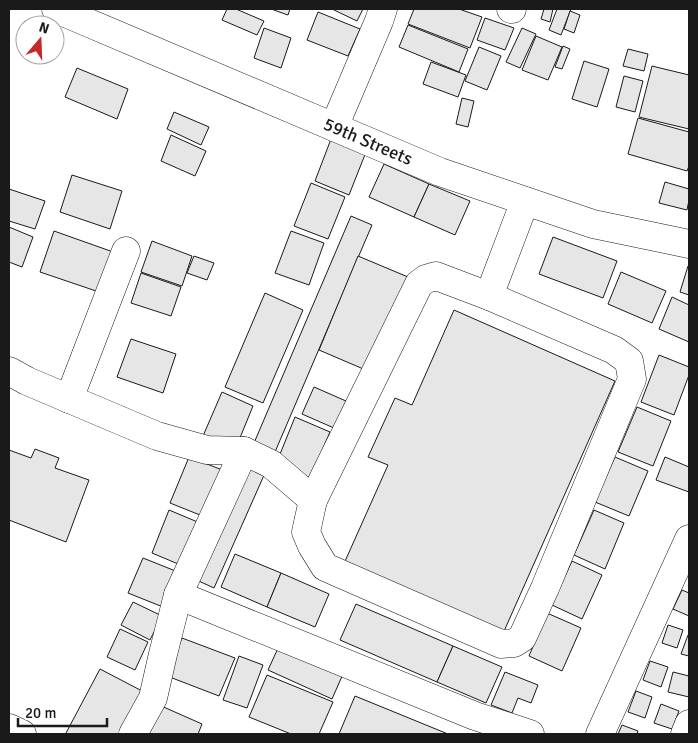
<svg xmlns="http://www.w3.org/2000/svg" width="698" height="743" font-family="Signika,sans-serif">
<rect width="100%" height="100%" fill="#fff"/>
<g fill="#e6e6e6" stroke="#1a1a1a">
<path d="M227,9H236L264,21L257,35L222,20Z"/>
<path d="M271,9H290L288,15Z"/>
<path d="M332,9H363L357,21Z"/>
<path d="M414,9H459L482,17L470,48L408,24Z"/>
<path d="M544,9H553L550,22L541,19Z"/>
<path d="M557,9H571L561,35L549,30Z"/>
<path d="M570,11L580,15L574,33L564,29Z"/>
<path d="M318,12L360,29L348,56L307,40Z"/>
<path d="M485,18L514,28L505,50L477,40Z"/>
<path d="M408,25L468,49L459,72L399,47Z"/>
<path d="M264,28L291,38L281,68L254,58Z"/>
<path d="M522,28L536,34L520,68L506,62Z"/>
<path d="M536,36L562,47L548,80L522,70Z"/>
<path d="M563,46L570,49L562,69L555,67Z"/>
<path d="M479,47L501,56L487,90L465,81Z"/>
<path d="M628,49L648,54L644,71L623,66Z"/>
<path d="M584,61L609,69L597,107L572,99Z"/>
<path d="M431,62L466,75L458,97L423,84Z"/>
<path d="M652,66L689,75V129L639,117Z"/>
<path d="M77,68L128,89L117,119L65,97Z"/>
<path d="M624,76L643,81L635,112L616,107Z"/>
<path d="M462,98L474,101L468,127L456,124Z"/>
<path d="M174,112L209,127L201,145L167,129Z"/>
<path d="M638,118L689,132V166L687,171L628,154Z"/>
<path d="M171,135L206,151L195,176L161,161Z"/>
<path d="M331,139L366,152L349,195L315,181Z"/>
<path d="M384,164L429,184L414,217L369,197Z"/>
<path d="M72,175L122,191L110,229L60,212Z"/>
<path d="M665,182L689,189V200L687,210L659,203Z"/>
<path d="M311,183L345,197L328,239L294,226Z"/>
<path d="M429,184L470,201L455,235L414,217Z"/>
<path d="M9,189L45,201L35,229L9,221Z"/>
<path d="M351,216L372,225L272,459L251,450Z"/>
<path d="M9,227L33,237L22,267L9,262Z"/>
<path d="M54,231L116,253L102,293L40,272Z"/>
<path d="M291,231L324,243L309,285L275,273Z"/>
<path d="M553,237L617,261L603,298L539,274Z"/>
<path d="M152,241L192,256L182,286L141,272Z"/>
<path d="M194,256L214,263L207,280L187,273Z"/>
<path d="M358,256L408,277L368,371L319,350Z"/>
<path d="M688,266H689V295L680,292Z"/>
<path d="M621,272L666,291L652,323L608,304Z"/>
<path d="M141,273L181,287L171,316L131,303Z"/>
<path d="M265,293L303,310L263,403L225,387Z"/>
<path d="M672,297L689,305V342L659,329Z"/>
<path d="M454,310L615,381L501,638L342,568L388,465L368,457L395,398L412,405Z"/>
<path d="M131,339L176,354L163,393L117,377Z"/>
<path d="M659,355L689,367V375L674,415L641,402Z"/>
<path d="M314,387L346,401L334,428L302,414Z"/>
<path d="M222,392L253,406L235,450L203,436Z"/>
<path d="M637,407L671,421L653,466L618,452Z"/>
<path d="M295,417L330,432L310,478L276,464Z"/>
<path d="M35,449L59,458L55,468L89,480L66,542L9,520V450L31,458Z"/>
<path d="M245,454L269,464L214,588L190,577Z"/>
<path d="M189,457L225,471L205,517L170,503Z"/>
<path d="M615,457L648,471L629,516L595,502Z"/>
<path d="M665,457L689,467V492L656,480Z"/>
<path d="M169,510L200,523L183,566L152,553Z"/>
<path d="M594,510L624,523L605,569L574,555Z"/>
<path d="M235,554L281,573L267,607L221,587Z"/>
<path d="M143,558L183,574L168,609L128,593Z"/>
<path d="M572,561L602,575L582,619L552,605Z"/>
<path d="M281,573L329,594L315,627L267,607Z"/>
<path d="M682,590L689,593V616L673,609Z"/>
<path d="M133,602L162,616L150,640L121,625Z"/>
<path d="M356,604L453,646L437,682L340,640Z"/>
<path d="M547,613L581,628L562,671L529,656Z"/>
<path d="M668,625L683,630L677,648L662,643Z"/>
<path d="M120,629L148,642L135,670L107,657Z"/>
<path d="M688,635L689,636V656L681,654Z"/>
<path d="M182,638L235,658L219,696L167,676Z"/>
<path d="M279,646L343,674L332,699L268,670Z"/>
<path d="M453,646L502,667L486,703L437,682Z"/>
<path d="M239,656L263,665L247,708L223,700Z"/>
<path d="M650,661L668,667L661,687L643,680Z"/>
<path d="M100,669L144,692L121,734H68L66,733Z"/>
<path d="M505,672L538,685L531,703L518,698L512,713L491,705Z"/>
<path d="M673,672L689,676V697L668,692Z"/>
<path d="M267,675L333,702L319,734H291L249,717Z"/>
<path d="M636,691L652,697L645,718L628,712Z"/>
<path d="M355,696L448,734H339Z"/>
<path d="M661,704L679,711L672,729L654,723Z"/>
<path d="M159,705L202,724L198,734H151L147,732Z"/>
<path d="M622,725L638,731L637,734H618Z"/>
</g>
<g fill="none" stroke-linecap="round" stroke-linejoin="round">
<defs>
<g id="minor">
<path id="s1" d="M56,9L440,172L593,224L689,244"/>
<path d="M511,9H512"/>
<path d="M334,127L379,21L383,9"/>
<path d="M9,371L27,381L157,436L207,450L244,451L271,464L313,500L306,532L312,546L325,567L501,644L514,643L522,638L545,588L632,379L629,361L614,350L489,296L525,201"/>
<path d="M69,399L126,251"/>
<path d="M244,451L178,595L475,716L530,734"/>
<path d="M313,500L419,284L426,279L436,276L489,296"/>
<path d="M9,728L22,734"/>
<path d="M133,734L153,698L163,654L178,595"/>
<path d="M600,734L689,539"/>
<path d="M685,734L689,724"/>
</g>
</defs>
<use href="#minor" stroke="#1a1a1a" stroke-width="29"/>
<use href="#minor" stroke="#fff" stroke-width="28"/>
</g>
<g text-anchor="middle" stroke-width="4" stroke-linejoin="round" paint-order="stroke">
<g font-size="18" fill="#1a1a1a" stroke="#fff">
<text dy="6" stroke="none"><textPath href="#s1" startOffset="339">59th Streets</textPath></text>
</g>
</g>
<rect width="698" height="743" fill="none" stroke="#1a1a1a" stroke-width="20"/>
<g transform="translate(40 40) rotate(19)"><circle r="24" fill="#ffffff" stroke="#a3a3a3"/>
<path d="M0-4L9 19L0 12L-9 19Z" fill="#c62828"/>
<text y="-8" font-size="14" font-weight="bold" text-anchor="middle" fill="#1a1a1a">N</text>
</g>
<path d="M18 718v8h89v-8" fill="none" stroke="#1a1a1a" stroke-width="2.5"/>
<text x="25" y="718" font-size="15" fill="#1a1a1a" stroke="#ffffff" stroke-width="4" paint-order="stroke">20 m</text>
</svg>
